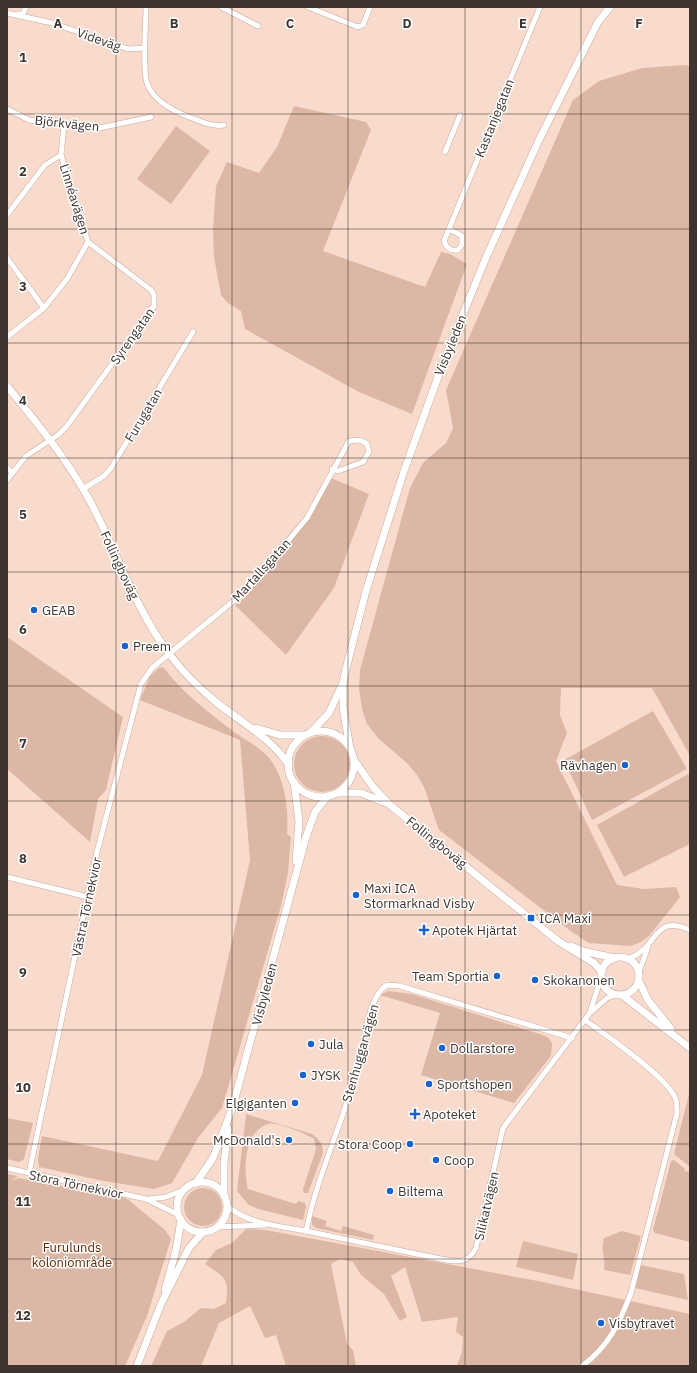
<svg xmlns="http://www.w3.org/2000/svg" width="697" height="1373" font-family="'IBM Plex Sans',sans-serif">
<rect width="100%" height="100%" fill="#f9dbcd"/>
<g fill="#dcb7a5">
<path d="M685,65L690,66V756L652,688H561L560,715L567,733L556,761L617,885L644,889L676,887L680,897L650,935L641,942L631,946L589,943L572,932L439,830L424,787L417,775L407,763L379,739L367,724L362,709L359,688L360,670L410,488L423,463L446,443L453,428L446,390L573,100L599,81L642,68Z"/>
<path d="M294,106L366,122L371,130L323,251L425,287L441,252L450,254L467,264L412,414L359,392L245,329L241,311L228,303L221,295L214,257L213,230L216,186L227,162L259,173L277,147Z"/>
<path d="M176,126L210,151L171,204L137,179Z"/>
<path d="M331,478L369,494L334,588L286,655L235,605L244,598L310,517Z"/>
<path d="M7,637L123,717L106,790L98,799L90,842L7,769Z"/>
<path d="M160,667L164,668C183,693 209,713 234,732C246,740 259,747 269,758C285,777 289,810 287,834L291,837L288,873L281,906L222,1108L198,1138L172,1183L154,1189L104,1181L39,1167L38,1158L42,1136L158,1161L202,1075L250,860L240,740L140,700L150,676Z"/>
<path d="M653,711L687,769L592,820L564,760Z"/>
<circle cx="322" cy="764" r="28"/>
<path d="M688,774L690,777V844L624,877L597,825Z"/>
<path d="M388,991L412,994L543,1035L549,1038L552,1044L551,1056L514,1103L421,1075L440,1013L380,995Z"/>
<path d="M690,1090V1167L674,1154Z"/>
<path d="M246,1114L312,1134C319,1139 323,1144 323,1153L308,1193H304L303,1189L316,1149L314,1139C306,1134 276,1121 268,1124C244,1131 243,1169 248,1189L296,1204L298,1201L305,1203L306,1207L303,1220L258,1209L249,1205L237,1191Z"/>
<path d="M7,1118L33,1123L24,1159L19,1162L7,1159Z"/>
<path d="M674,1160L685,1169L684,1172L687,1171L690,1173V1242L655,1233L653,1230L671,1161Z"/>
<path d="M7,1174L18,1176L10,1181L19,1178L126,1198L165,1230L171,1239L147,1316L125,1366H7Z"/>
<circle cx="203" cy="1207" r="19"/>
<path d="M312,1216L327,1221L325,1226L341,1231L343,1226L374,1235L373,1240L316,1228L312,1224Z"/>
<path d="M246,1229L266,1230L538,1281L690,1314V1366H452L457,1365L462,1352L463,1337L456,1332L458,1317L422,1322L405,1267L391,1276L407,1317L400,1321L384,1294L361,1275L353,1262L340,1259L331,1264L347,1344L353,1350L356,1366H286L276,1335L265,1338L250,1306L219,1323L201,1366H151L167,1331L184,1322L201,1308L214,1309L226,1303C230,1278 224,1277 205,1264L216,1250L232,1243Z"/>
<path d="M622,1231L641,1236L630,1275L604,1270C606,1256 600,1253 604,1238Z"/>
<path d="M523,1241L578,1254L573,1280L516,1267Z"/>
<path d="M641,1265L684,1274L688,1300L635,1288Z"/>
</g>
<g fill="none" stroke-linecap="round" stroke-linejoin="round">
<defs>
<g id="street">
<path d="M146,7C146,25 142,68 147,83C153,100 173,111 189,117C201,121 211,127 224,125"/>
<path d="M221,7L258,26"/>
<path d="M308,7L358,27L363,25L370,7"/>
<path d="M7,13L52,23L128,49L145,48"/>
<path d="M18,14H23L26,7"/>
<path d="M7,109L29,120L95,129L151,117"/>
<path d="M445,152L460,115"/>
<path d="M7,215L45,165L61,155"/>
<path d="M449,229L462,236V245L458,250C450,251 446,248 444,241L540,7"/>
<path d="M7,258L44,308"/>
<path d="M7,337L44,308L67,279L88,242L61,155L64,125"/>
<path d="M7,468L13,473"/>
<path d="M7,480L26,456L58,435L67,426L154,306V295L151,290L88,242"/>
<path d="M83,489L104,476L111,468L193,332"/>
<path d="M7,877L88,897"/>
<path d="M628,959C659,948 652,913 690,930"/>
<path d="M639,972L648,947"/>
<path d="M590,1012L601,978"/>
<path d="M7,1168L146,1199L179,1215"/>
<path d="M29,1173L97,852L141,684L152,668L248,589L307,518L349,441L360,440L367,444L369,452L363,462L338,471L332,469"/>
<path d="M149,1199L166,1197L186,1189"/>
<path d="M227,1206C248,1224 280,1226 306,1231C318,1173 344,1120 359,1063C364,1043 368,996 387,985L400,986L572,1038"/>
<path d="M217,1227L265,1225"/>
<path d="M306,1231L441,1259C457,1262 468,1264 476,1248L503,1128L589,1014L607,998L616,995"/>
<path d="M582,1366C609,1346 619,1324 631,1293L677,1113C677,1107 677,1102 675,1097C664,1075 607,1036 585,1020"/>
</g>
<g id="secondary">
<path d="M7,386C37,423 67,459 90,501C117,552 135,609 170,655C183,672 199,688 216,702C242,723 270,737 289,765"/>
<path d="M256,728L280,735H305"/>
<circle cx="321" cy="764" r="33"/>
<path d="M311,732L329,713L342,685"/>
<path d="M350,748L343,708V683L346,669L366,591L404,471L442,366L485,260L538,142L598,22L610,7"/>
<path d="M354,760L373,787L390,805L558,941L594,963L602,972"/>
<path d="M294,782L299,821L296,861"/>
<path d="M337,793H361L386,803"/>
<path d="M571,946L583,951L615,958"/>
<circle cx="620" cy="976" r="19"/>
<path d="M639,981L648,1000L671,1029"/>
<path d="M622,995L690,1048"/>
<circle cx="202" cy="1207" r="25"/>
<path d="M196,1183L213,1158L232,1109L306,837L315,812L328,796"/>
<path d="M224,1196V1163L228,1129"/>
<path d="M165,1290L176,1250L181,1220"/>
<path d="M137,1366L161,1304L189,1248L203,1232"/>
</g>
</defs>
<use href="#street" stroke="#c6aa9c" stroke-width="6"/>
<use href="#secondary" stroke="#c6aa9c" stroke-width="8"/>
<use href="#street" stroke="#fff" stroke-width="5"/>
<use href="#secondary" stroke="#fff" stroke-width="7"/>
</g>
<path fill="none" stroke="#3f342e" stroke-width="1" stroke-opacity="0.55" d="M116,7V1366M232,7V1366M348,7V1366M465,7V1366M581,7V1366M7,114H690M7,229H690M7,343H690M7,458H690M7,572H690M7,686H690M7,801H690M7,915H690M7,1030H690M7,1144H690M7,1259H690"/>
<g fill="#1a63ce" stroke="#fff" stroke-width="1.5">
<circle cx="34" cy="610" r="4"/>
<circle cx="125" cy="646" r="4"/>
<circle cx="625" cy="765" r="4"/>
<circle cx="356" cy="895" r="4"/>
<rect x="527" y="914" width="8" height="8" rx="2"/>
<path d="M422 924h4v4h4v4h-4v4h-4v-4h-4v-4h4z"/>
<circle cx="497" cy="976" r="4"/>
<circle cx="535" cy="980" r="4"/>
<circle cx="311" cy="1044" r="4"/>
<circle cx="442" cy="1048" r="4"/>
<circle cx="303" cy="1075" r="4"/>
<circle cx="429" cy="1084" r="4"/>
<circle cx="295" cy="1103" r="4"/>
<path d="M413 1108h4v4h4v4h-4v4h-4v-4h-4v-4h4z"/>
<circle cx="289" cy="1140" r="4"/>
<circle cx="410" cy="1144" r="4"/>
<circle cx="436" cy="1160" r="4"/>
<circle cx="390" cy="1191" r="4"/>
<circle cx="601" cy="1323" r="4"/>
</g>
<g text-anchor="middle" stroke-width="3" stroke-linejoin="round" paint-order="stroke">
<g font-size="13" fill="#3f342e" stroke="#fff">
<text transform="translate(99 39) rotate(19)" y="5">Videväg</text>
<text transform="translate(494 118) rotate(-68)" y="5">Kastanjegatan</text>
<text transform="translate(67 123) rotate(6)" y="5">Björkvägen</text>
<text transform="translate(75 199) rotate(73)" y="5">Linnéavägen</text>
<text transform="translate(132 336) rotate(-55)" y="5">Syrengatan</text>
<text transform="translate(450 345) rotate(-68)" y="5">Visbyleden</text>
<text transform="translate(143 415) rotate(-59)" y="5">Furugatan</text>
<text transform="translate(120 565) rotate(65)" y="5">Follingboväg</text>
<text transform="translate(261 570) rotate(-48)" y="5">Martallsgatan</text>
<text transform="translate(437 842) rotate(39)" y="5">Follingboväg</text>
<text transform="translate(86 907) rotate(-78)" y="5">Västra Törnekvior</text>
<text transform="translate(264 994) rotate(-75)" y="5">Visbyleden</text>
<text transform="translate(360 1053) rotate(-74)" y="5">Stenhuggarvägen</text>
<text transform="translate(76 1184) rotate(12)" y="5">Stora Törnekvior</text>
<text transform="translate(486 1206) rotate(-77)" y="5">Silikatvägen</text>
</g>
<g font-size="13" fill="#3f342e" stroke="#fff" text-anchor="start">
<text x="42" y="615">GEAB</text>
<text x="133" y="651">Preem</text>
<text x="617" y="770" text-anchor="end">Rävhagen</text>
<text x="364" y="893">Maxi ICA<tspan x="364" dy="15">Stormarknad Visby</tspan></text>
<text x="539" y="923">ICA Maxi</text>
<text x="432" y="935">Apotek Hjärtat</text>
<text x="489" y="981" text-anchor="end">Team Sportia</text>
<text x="543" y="985">Skokanonen</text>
<text x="319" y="1049">Jula</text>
<text x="450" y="1053">Dollarstore</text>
<text x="311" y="1080">JYSK</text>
<text x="437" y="1089">Sportshopen</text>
<text x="287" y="1108" text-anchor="end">Elgiganten</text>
<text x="423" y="1119">Apoteket</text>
<text x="281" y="1145" text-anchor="end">McDonald's</text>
<text x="402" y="1149" text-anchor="end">Stora Coop</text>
<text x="444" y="1165">Coop</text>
<text x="398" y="1196">Biltema</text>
<text x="609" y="1328">Visbytravet</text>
</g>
<g font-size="13" fill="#662800" stroke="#fff">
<text x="72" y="1252">Furulunds<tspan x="72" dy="15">koloniområde</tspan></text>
</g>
</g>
<g font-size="13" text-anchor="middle" font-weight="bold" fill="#3f342e" stroke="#fff" stroke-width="3" stroke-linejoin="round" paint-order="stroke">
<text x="58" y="28">A</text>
<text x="174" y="28">B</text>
<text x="290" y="28">C</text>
<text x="407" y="28">D</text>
<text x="523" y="28">E</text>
<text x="639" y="28">F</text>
<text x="23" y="62">1</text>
<text x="23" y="176">2</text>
<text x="23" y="291">3</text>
<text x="23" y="405">4</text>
<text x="23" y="519">5</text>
<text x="23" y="634">6</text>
<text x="23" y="748">7</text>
<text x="23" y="863">8</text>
<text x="23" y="977">9</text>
<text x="23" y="1092">10</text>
<text x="23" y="1206">11</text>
<text x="23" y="1320">12</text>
</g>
<rect width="697" height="1373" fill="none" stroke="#3f342e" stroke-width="16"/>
</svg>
